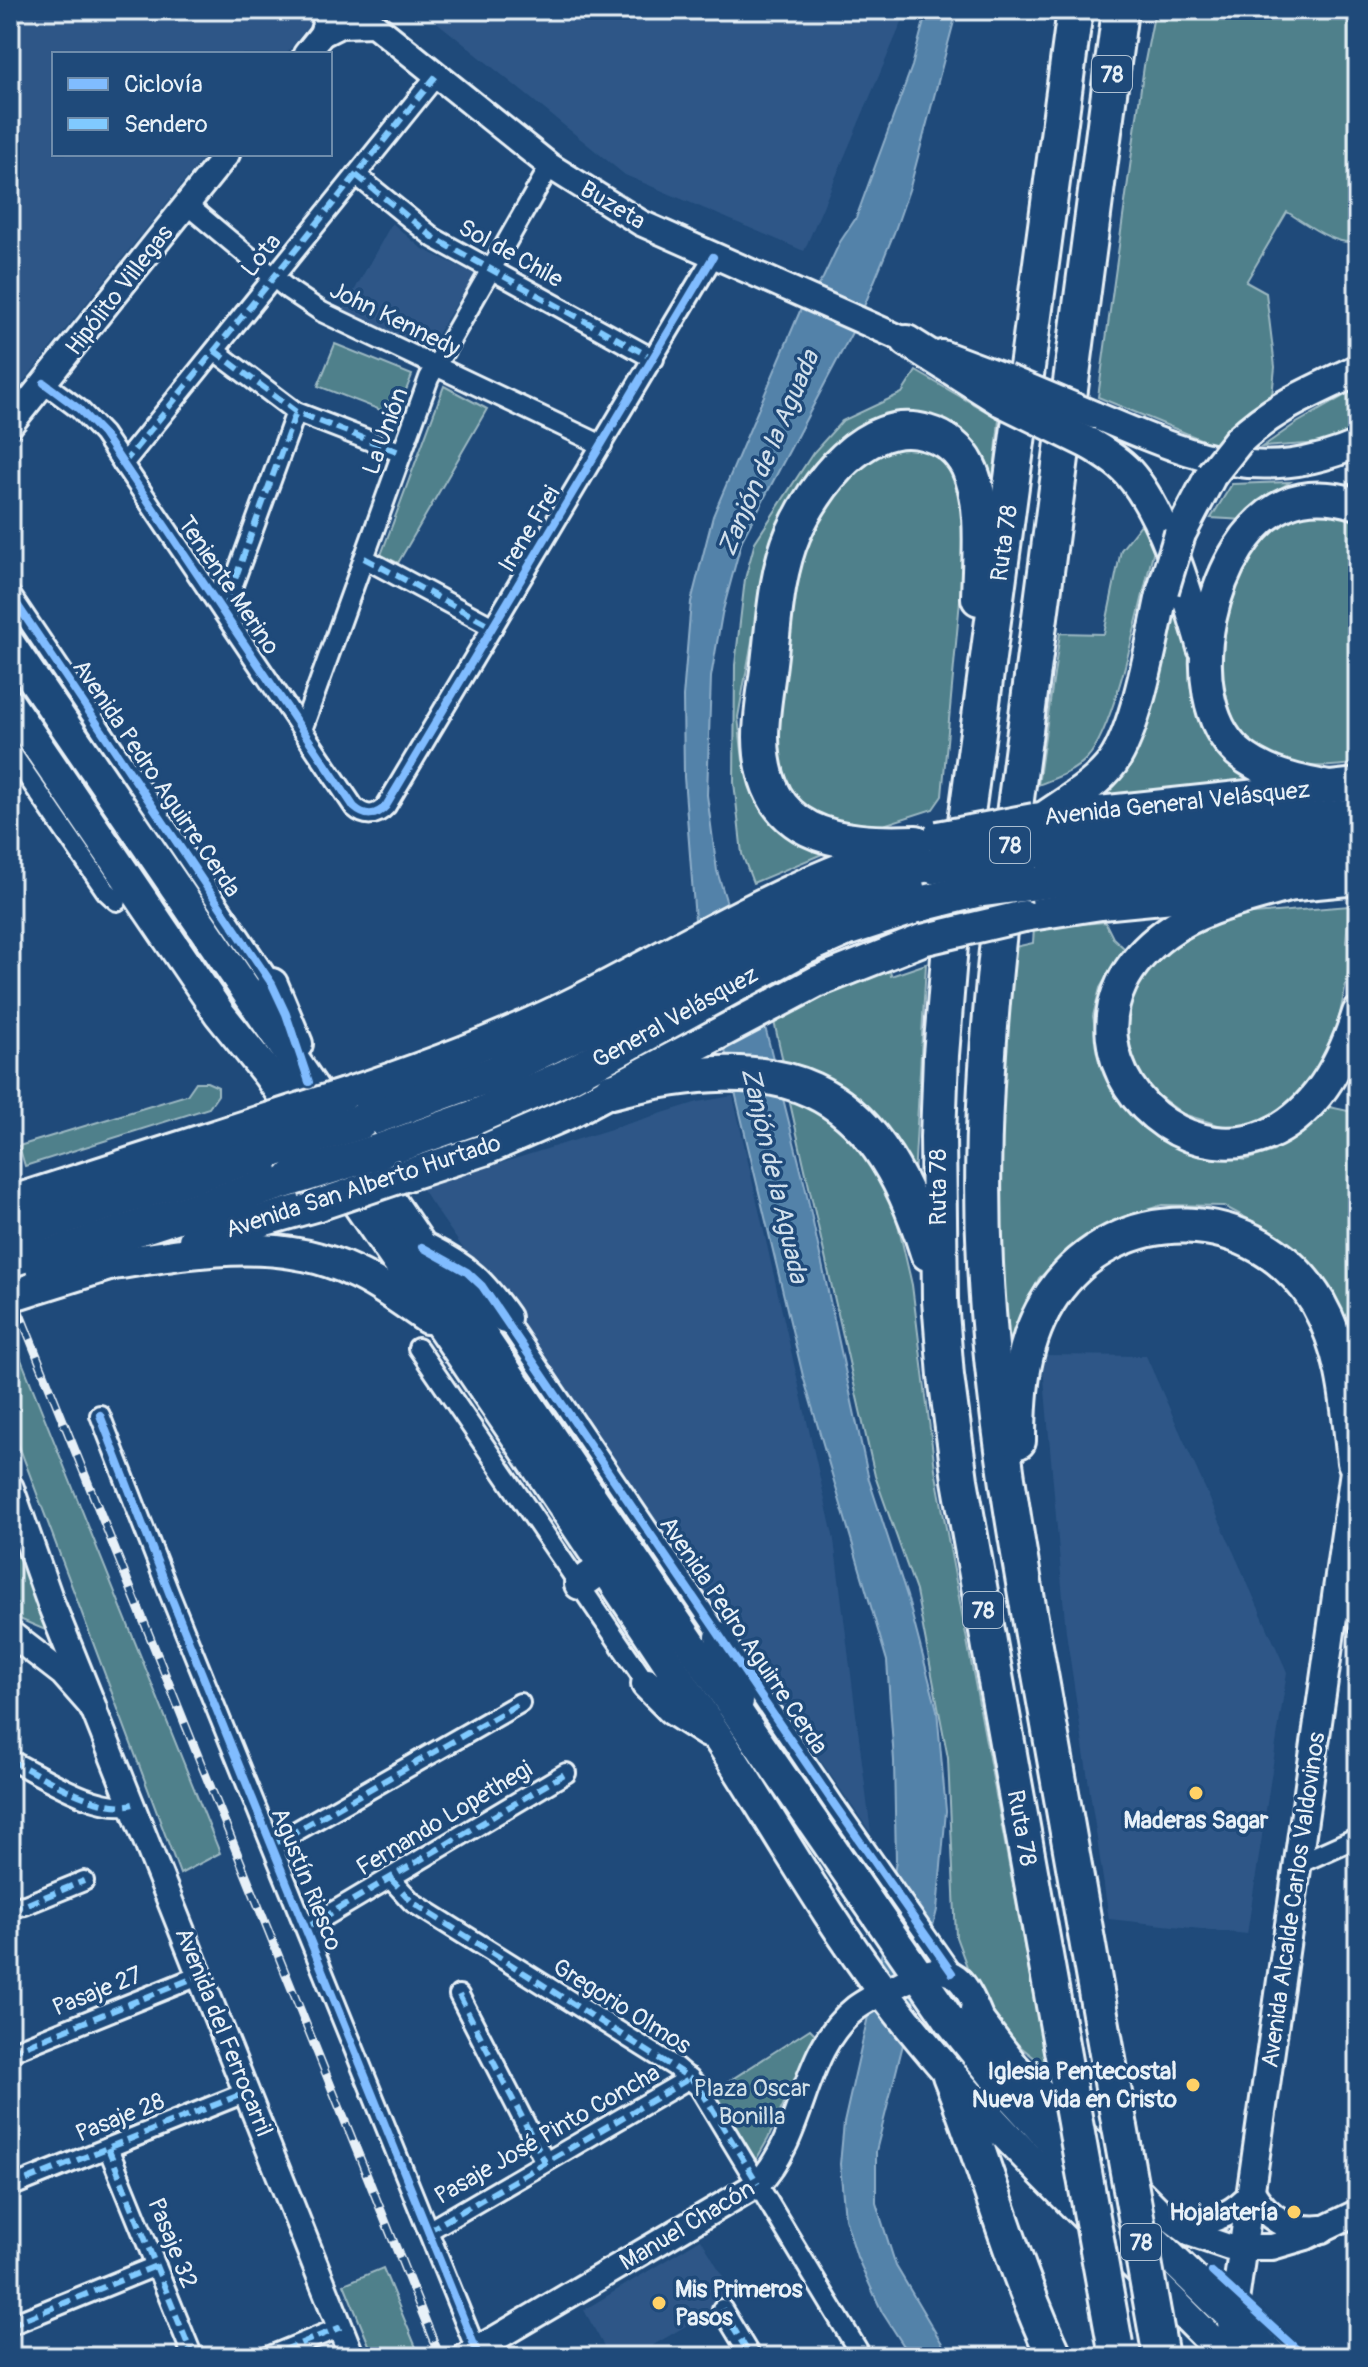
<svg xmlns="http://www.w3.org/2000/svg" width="1368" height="2367" font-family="Pangolin,sans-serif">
<rect width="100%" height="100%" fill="#1f4a7a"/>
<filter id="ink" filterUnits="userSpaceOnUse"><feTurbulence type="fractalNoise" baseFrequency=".0125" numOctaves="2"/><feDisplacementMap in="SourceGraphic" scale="16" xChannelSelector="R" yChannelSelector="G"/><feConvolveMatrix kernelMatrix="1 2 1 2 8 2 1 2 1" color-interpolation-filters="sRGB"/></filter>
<g filter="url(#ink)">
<g fill="#2e5787">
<path d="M10,10H321L286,54H54V154H206L15,392L10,386Z"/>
<path d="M422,10H907L804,251L625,175Z"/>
<path d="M392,223L421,248L475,274L429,347H420L343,311Z"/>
<path d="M733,1096L834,1540L871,1833L421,1188L698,1102Z"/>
<path d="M1042,1355L1146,1356L1287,1672L1247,1934L1109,1919L1066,1632Z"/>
<path d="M701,2239L735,2297L633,2357H610L584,2310Z"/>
</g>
<g fill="#4f808b" stroke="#9cb8c2" stroke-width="2">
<path d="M1155,10H1358V240C1340,250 1304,222 1287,212L1246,282L1266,293L1275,367L1272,396L1228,432L1217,446L1098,397L1144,66Z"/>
<path d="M335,344L412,375L396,416L318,386Z"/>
<path d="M916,371L999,419L991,508L912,417L767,559L738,717L743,760L770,816L795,841L827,852L753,883L742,854L734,782L735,665L745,579L755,542L813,453L842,421L902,393Z"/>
<path d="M444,386L487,409L398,563L381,555Z"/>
<path d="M1358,388V431L1322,443L1262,447L1295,424Z"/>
<path d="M916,443L947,457L968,513L942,796L933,809L865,831L838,826L799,801L774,772L779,674L793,573L814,515L873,452Z"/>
<path d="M1290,482L1268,496L1245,520L1211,518L1232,484Z"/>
<path d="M1314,511L1358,515V763C1336,767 1280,770 1262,756C1195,707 1222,562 1285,521C1293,515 1304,513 1314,511Z"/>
<path d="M1142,523L1155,545C1143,590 1116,729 1087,758C1074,772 1056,778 1038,785L1060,633L1104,634L1121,550Z"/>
<path d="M1169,595C1177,610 1184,624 1188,641C1194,678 1187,709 1212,742C1215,746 1219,753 1224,756C1240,767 1263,773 1281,781L1092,796Z"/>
<path d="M1349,906L1346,943L1354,944L1335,1039L1326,1060L1282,1115L1245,1128H1228L1183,1114L1151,1090L1138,1071L1126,1032L1129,990L1194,927L1241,915Z"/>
<path d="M1105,922L1113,938L1124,948L1100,988L1093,1016L1099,1052L1123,1107L1160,1140L1204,1153L1245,1160L1274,1151L1325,1106L1353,1112C1357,1193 1358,1271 1352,1351L1299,1253L1269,1230L1224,1206L1162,1205L1125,1217L1079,1243L1039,1278L1015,1329L1004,1378L993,1238L999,1064L1015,947L1033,943L1034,928Z"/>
<path d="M889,964L891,976L926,964L914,1178L784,1066L773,1017Z"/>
<path d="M196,1082H207L218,1087V1095L209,1108L25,1166L19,1146L187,1095Z"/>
<path d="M787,1090L841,1117L892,1198L912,1285L935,1469L1047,2068L1006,2035L972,1980L956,1937L948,1758L916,1591L875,1476Z"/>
<path d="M10,1332L220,1853L180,1874L10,1422Z"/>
<path d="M10,1525L50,1632L10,1615Z"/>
<path d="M810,2029L815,2034L768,2139L752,2167L712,2092Z"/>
<path d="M383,2268L420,2357H374L344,2284Z"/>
</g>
<path fill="#5282a9" stroke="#8eaec9" stroke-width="2" d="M927,10H957L910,187L894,233L858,321L742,540L722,614L711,677L707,795L717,871L765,1027L805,1186L869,1480L907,1596L937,1710L946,1811L937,1910L876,2151V2203L896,2266L950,2357H911L882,2312L857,2257L845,2218L840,2164L844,2123L880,1963L896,1861L894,1761L887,1661L803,1376L708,979L695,920L684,777L683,697L691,602L713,516L800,311L823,278L840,242L856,218L912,66Z"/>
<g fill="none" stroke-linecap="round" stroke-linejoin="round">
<defs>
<g id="minor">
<path d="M356,175L434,238L654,359"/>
<path d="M186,204L289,290L322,312L602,445"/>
<path d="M215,351L296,412L402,453"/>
<path d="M44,383L79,409L103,434L354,807C365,817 376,817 386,806L713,257"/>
<path d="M123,464L436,76"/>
<path d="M364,558L493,627"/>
<path d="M10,594L272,984"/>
<path d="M223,612L296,412"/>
<path d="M302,730L429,378L550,166"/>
<path d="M10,751L106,891L117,901"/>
<path d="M505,1318L834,1804L952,1973"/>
<path d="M418,1348L647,1684"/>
<path d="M100,1415L170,1595L479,2357"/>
<path d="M1338,1582L1358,1624"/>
<path d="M10,1760C43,1776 97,1813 133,1804"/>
<path d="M272,1845L520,1703"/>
<path d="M1298,1864L1358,1837"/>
<path d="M390,1878L412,1902L674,2066L699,2087L862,2357"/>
<path d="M10,1907L25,1905L84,1881"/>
<path d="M306,1928L566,1773"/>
<path d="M459,1995L545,2162"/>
<path d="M10,2052L201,1975"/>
<path d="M108,2148L193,2357"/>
<path d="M10,2187L247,2092"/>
<path d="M428,2231L690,2078"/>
<path d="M722,2309L751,2357"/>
<path d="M10,2325L156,2266"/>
<path d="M267,2357L341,2327"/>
</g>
<g id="tertiary">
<path d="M356,10L550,166L641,223L907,341"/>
<path d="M322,34L340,25L373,24"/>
<path d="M306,54L322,34L329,10"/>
<path d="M10,425L227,154"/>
<path d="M10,1633L63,1674L93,1708L352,2357"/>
<path d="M973,2009L1016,2065L1040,2090L1161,2212L1191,2234L1229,2247H1272L1306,2237L1358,2212"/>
<path d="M1172,2219C1203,2227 1231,2217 1252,2193"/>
<path d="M464,2357L758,2184C806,2135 800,2051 856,2008C872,1996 893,1988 910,1979C954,1957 966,1983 981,2019"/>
</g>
<g id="secondary">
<path d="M942,354L1006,378"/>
<path d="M1094,415C1188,454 1257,488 1358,444"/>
<path d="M10,1488L51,1604L93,1708"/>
<path d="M1252,2193C1268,2219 1290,2232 1322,2229"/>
<path d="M1227,2357L1358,1443"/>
</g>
<g id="primary">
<path d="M907,341L1002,401"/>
<path d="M1238,441C1275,406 1312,392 1358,370"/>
<path d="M1088,443C1102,451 1117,460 1128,472C1164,512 1188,596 1203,648"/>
<path d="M1180,534L1211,475"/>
<path d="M10,645L336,1122"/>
<path d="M10,705L219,1013L268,1074L307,1130"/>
<path d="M1329,787C1298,781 1263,774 1238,752C1175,695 1212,536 1286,504C1309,494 1335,497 1358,504"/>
<path d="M1046,816C1069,800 1096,785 1113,762C1138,726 1153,635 1163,590"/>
<path d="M1034,819L1358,784"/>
<path d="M1291,885C1250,898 1201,907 1166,933C995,1058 1272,1289 1358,1013"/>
<path d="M1024,916L1101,904L1358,879"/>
<path d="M272,984L297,1044"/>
<path d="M345,1094C427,1067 505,1038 582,999C688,945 791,880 906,846"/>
<path d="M366,1165L744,1722L951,2022L1003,2087L1056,2145L1273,2357"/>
<path d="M336,1172C465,1359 592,1547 717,1736C773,1821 823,1912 884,1993C985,2127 1111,2237 1227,2357"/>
<path d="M404,1176L484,1150L567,1114L816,982L922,940"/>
<path d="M10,1202L261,1121"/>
<path d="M194,1240L318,1205"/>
<path d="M428,1250C467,1270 480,1283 505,1318"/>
<path d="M107,1265C188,1253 277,1234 354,1272C381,1284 403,1302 427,1318"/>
<path d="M32,1289L125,1260"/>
<path d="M580,1584L604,1567"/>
<path d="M721,1637L738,1701"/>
<path d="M647,1684L672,1709L708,1732"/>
</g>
<g id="motorway">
<path d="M1120,10L1001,913C988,1029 979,1146 985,1263C992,1411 1019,1557 1045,1702C1070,1844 1095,1986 1120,2127"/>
<path d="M916,843C836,846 762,837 761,737C761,715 765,693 768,671C774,626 775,576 793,534C814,486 867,414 927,433C945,438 960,450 968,466C986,502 980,558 979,598"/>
<path d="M1035,850L1106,840L1358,816"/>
<path d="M1030,883L1100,874L1358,849"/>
<path d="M611,1091C780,1049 874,1077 928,1253"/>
<path d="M360,1122L495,1073L640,1002L762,933L843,896L933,866"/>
<path d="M380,1151L473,1118L568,1076L802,948L845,929L928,902"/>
<path d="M10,1234L272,1150"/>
<path d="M10,1269L293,1178"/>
<path d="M1018,1441C1018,1389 1022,1339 1052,1295C1118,1199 1258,1203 1318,1303C1346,1352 1349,1408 1355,1462"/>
<path d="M950,2075C987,2168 1012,2266 1055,2357"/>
<path d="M1069,2089L960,1480L946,1376L940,1300L938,1137L941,1055L951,933L1075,10"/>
</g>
</defs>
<use href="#minor" stroke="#e8f1f8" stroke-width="24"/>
<use href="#tertiary" stroke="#e8f1f8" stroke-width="30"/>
<use href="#secondary" stroke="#e8f1f8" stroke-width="32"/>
<use href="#primary" stroke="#e8f1f8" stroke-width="36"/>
<use href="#motorway" stroke="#e8f1f8" stroke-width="40"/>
<use href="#minor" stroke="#1f4a7a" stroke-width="18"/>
<use href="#tertiary" stroke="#1f4a7a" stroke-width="24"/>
<use href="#secondary" stroke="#1f4a7a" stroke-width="26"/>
<use href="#primary" stroke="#1f4a7a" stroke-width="30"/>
<use href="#motorway" stroke="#1f4a7a" stroke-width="34"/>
<defs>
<path id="rail" d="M10,1289L440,2357"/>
</defs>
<use href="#rail" stroke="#e8f1f8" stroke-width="9"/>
<use href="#rail" stroke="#1f4a7a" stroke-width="6" stroke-dasharray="18" stroke-linecap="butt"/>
<defs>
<path id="secondary-bridge" d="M1006,378L1094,415"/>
<g id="primary-bridge">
<path d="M1002,401L1088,443"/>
<path d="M1211,475L1238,441"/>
<path d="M1163,590L1180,534"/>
<path d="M938,837L1034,819"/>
<path d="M922,940L1024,916"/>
<path d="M261,1121L345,1094"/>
<path d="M318,1205L404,1176"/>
<path d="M10,1296L32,1289"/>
</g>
<g id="motorway-bridge">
<path d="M933,866L981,856L1035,850"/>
<path d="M928,902L976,890L1030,883"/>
<path d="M272,1150L360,1122"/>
<path d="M293,1178L380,1151"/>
<path d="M1069,2089L1115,2344"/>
<path d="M1120,2127L1161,2357"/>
</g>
</defs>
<use href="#secondary-bridge" stroke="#e8f1f8" stroke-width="32" stroke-linecap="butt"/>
<use href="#primary-bridge" stroke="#e8f1f8" stroke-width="36" stroke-linecap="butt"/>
<use href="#motorway-bridge" stroke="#e8f1f8" stroke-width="40" stroke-linecap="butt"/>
<use href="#secondary-bridge" stroke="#1f4a7a" stroke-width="26"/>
<use href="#primary-bridge" stroke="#1f4a7a" stroke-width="30"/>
<use href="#motorway-bridge" stroke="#1f4a7a" stroke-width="34"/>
<g stroke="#80caff" stroke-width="6" stroke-dasharray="12 6" stroke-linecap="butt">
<path d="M356,175L434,238L654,359"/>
<path d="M215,351L296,412L402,453"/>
<path d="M123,464L436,76"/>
<path d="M364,558L493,627"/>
<path d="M223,612L296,412"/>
<path d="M10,1760C43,1776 97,1813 133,1804"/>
<path d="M272,1845L520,1703"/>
<path d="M390,1878L412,1902L690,2078L699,2087L758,2184"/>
<path d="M10,1907L25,1905L84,1881"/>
<path d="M306,1928L566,1773"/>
<path d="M459,1995L545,2162"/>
<path d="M10,2052L201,1975"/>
<path d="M108,2148L193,2357"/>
<path d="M10,2187L247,2092"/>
<path d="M428,2231L690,2078"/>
<path d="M722,2309L751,2357"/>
<path d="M10,2325L156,2266"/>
<path d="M267,2357L341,2327"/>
</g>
<defs>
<g id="cycleway">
<path d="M44,383L79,409L103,434L354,807C365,817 376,817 386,806L713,257"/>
<path d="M10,594L272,984L286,1014L309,1082"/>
<path d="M422,1247L467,1272L482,1286L834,1804L952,1973"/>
<path d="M100,1415L170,1595L479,2357"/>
<path d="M1212,2272L1305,2357"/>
</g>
</defs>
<use href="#cycleway" stroke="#1f4a7a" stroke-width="13"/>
<use href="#cycleway" stroke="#80bcff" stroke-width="8"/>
</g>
</g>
<g fill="#ffd166" stroke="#1f4a7a" stroke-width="3">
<circle cx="1196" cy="1793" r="8"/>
<circle cx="1193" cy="2085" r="8"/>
<circle cx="1294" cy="2212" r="8"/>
<circle cx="659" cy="2303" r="8"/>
</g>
<g text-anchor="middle" stroke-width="7" stroke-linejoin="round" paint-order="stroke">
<g fill="#1f4a7a" stroke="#acbfd2" stroke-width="2">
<rect x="1092" y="56" width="40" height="36" rx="6"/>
<rect x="990" y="827" width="40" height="36" rx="6"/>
<rect x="963" y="1592" width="40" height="36" rx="6"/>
<rect x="1121" y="2224" width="40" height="36" rx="6"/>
</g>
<g font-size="22" font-weight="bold" fill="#e8f1f8">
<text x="1112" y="82">78</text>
<text x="1010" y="853">78</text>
<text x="983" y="1618">78</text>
<text x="1141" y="2250">78</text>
</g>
<g font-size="24" fill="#e8f1f8" stroke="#1f4a7a">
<text transform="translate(613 205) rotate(31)" y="8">Buzeta</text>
<text transform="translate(511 253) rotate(29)" y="8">Sol de Chile</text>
<text transform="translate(261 255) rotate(-51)" y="8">Lota</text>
<text transform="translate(119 290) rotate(-52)" y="8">Hipólito Villegas</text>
<text transform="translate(395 319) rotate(26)" y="8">John Kennedy</text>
<text transform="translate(385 431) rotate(-70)" y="8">La Unión</text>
<text transform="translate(529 529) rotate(-59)" y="8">Irene Frei</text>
<text transform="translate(1004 543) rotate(-82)" y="8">Ruta 78</text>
<text transform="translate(229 585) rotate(56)" y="8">Teniente Merino</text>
<text transform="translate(157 778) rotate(56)" y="8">Avenida Pedro Aguirre Cerda</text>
<text transform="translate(1177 803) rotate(-6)" y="8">Avenida General Velásquez</text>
<text transform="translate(675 1017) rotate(-29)" y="8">General Velásquez</text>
<text transform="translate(363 1186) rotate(-18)" y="8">Avenida San Alberto Hurtado</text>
<text transform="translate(938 1187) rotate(-90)" y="8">Ruta 78</text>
<text transform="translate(744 1635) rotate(56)" y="8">Avenida Pedro Aguirre Cerda</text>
<text transform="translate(444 1818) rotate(-31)" y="8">Fernando Lopethegi</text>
<text transform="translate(1022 1828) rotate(80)" y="8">Ruta 78</text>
<text transform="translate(307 1879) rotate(68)" y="8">Agustín Riesco</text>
<text transform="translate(1293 1900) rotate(-82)" y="8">Avenida Alcalde Carlos Valdovinos</text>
<text transform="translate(97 1991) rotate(-22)" y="8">Pasaje 27</text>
<text transform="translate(622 2006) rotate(32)" y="8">Gregorio Olmos</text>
<text transform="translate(224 2032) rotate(68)" y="8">Avenida del Ferrocarril</text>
<text transform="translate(120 2117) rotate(-22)" y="8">Pasaje 28</text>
<text transform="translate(547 2134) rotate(-30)" y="8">Pasaje José Pinto Concha</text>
<text transform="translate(687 2225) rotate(-31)" y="8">Manuel Chacón</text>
<text transform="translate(173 2243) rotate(68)" y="8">Pasaje 32</text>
</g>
<g font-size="24" font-weight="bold" fill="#e8f1f8" stroke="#1f4a7a" text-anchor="end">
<text x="1196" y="1828" text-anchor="middle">Maderas Sagar</text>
<text x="1177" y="2079">Iglesia Pentecostal<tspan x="1177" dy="28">Nueva Vida en Cristo</tspan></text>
<text x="1278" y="2220">Hojalatería</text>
<text x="675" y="2297" text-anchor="start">Mis Primeros<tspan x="675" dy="28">Pasos</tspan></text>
</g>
<g font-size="24" fill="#d1e0e8" stroke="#1f4a7a">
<text x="752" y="2096">Plaza Oscar<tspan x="752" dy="28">Bonilla</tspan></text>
</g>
<g font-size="26" font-style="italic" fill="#d2e0ec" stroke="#1f4a7a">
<text transform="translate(768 453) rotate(-67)" y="9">Zanjón de la Aguada</text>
<text transform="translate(775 1175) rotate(77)" y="9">Zanjón de la Aguada</text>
</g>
</g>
<rect width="1368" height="2367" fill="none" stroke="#1f4a7a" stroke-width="40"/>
<rect x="20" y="20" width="1328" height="2327" fill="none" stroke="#e8f1f8" stroke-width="3" filter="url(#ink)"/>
<rect x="52" y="52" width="280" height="104" fill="#1f4a7a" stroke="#6f8dac" stroke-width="2"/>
<rect x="68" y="78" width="40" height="12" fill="#80bcff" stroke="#6f8dac" stroke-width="2"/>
<text x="124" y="92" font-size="24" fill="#e8f1f8">Ciclovía</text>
<rect x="68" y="118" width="40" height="12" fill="#80caff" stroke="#6f8dac" stroke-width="2"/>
<text x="124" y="132" font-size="24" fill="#e8f1f8">Sendero</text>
</svg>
